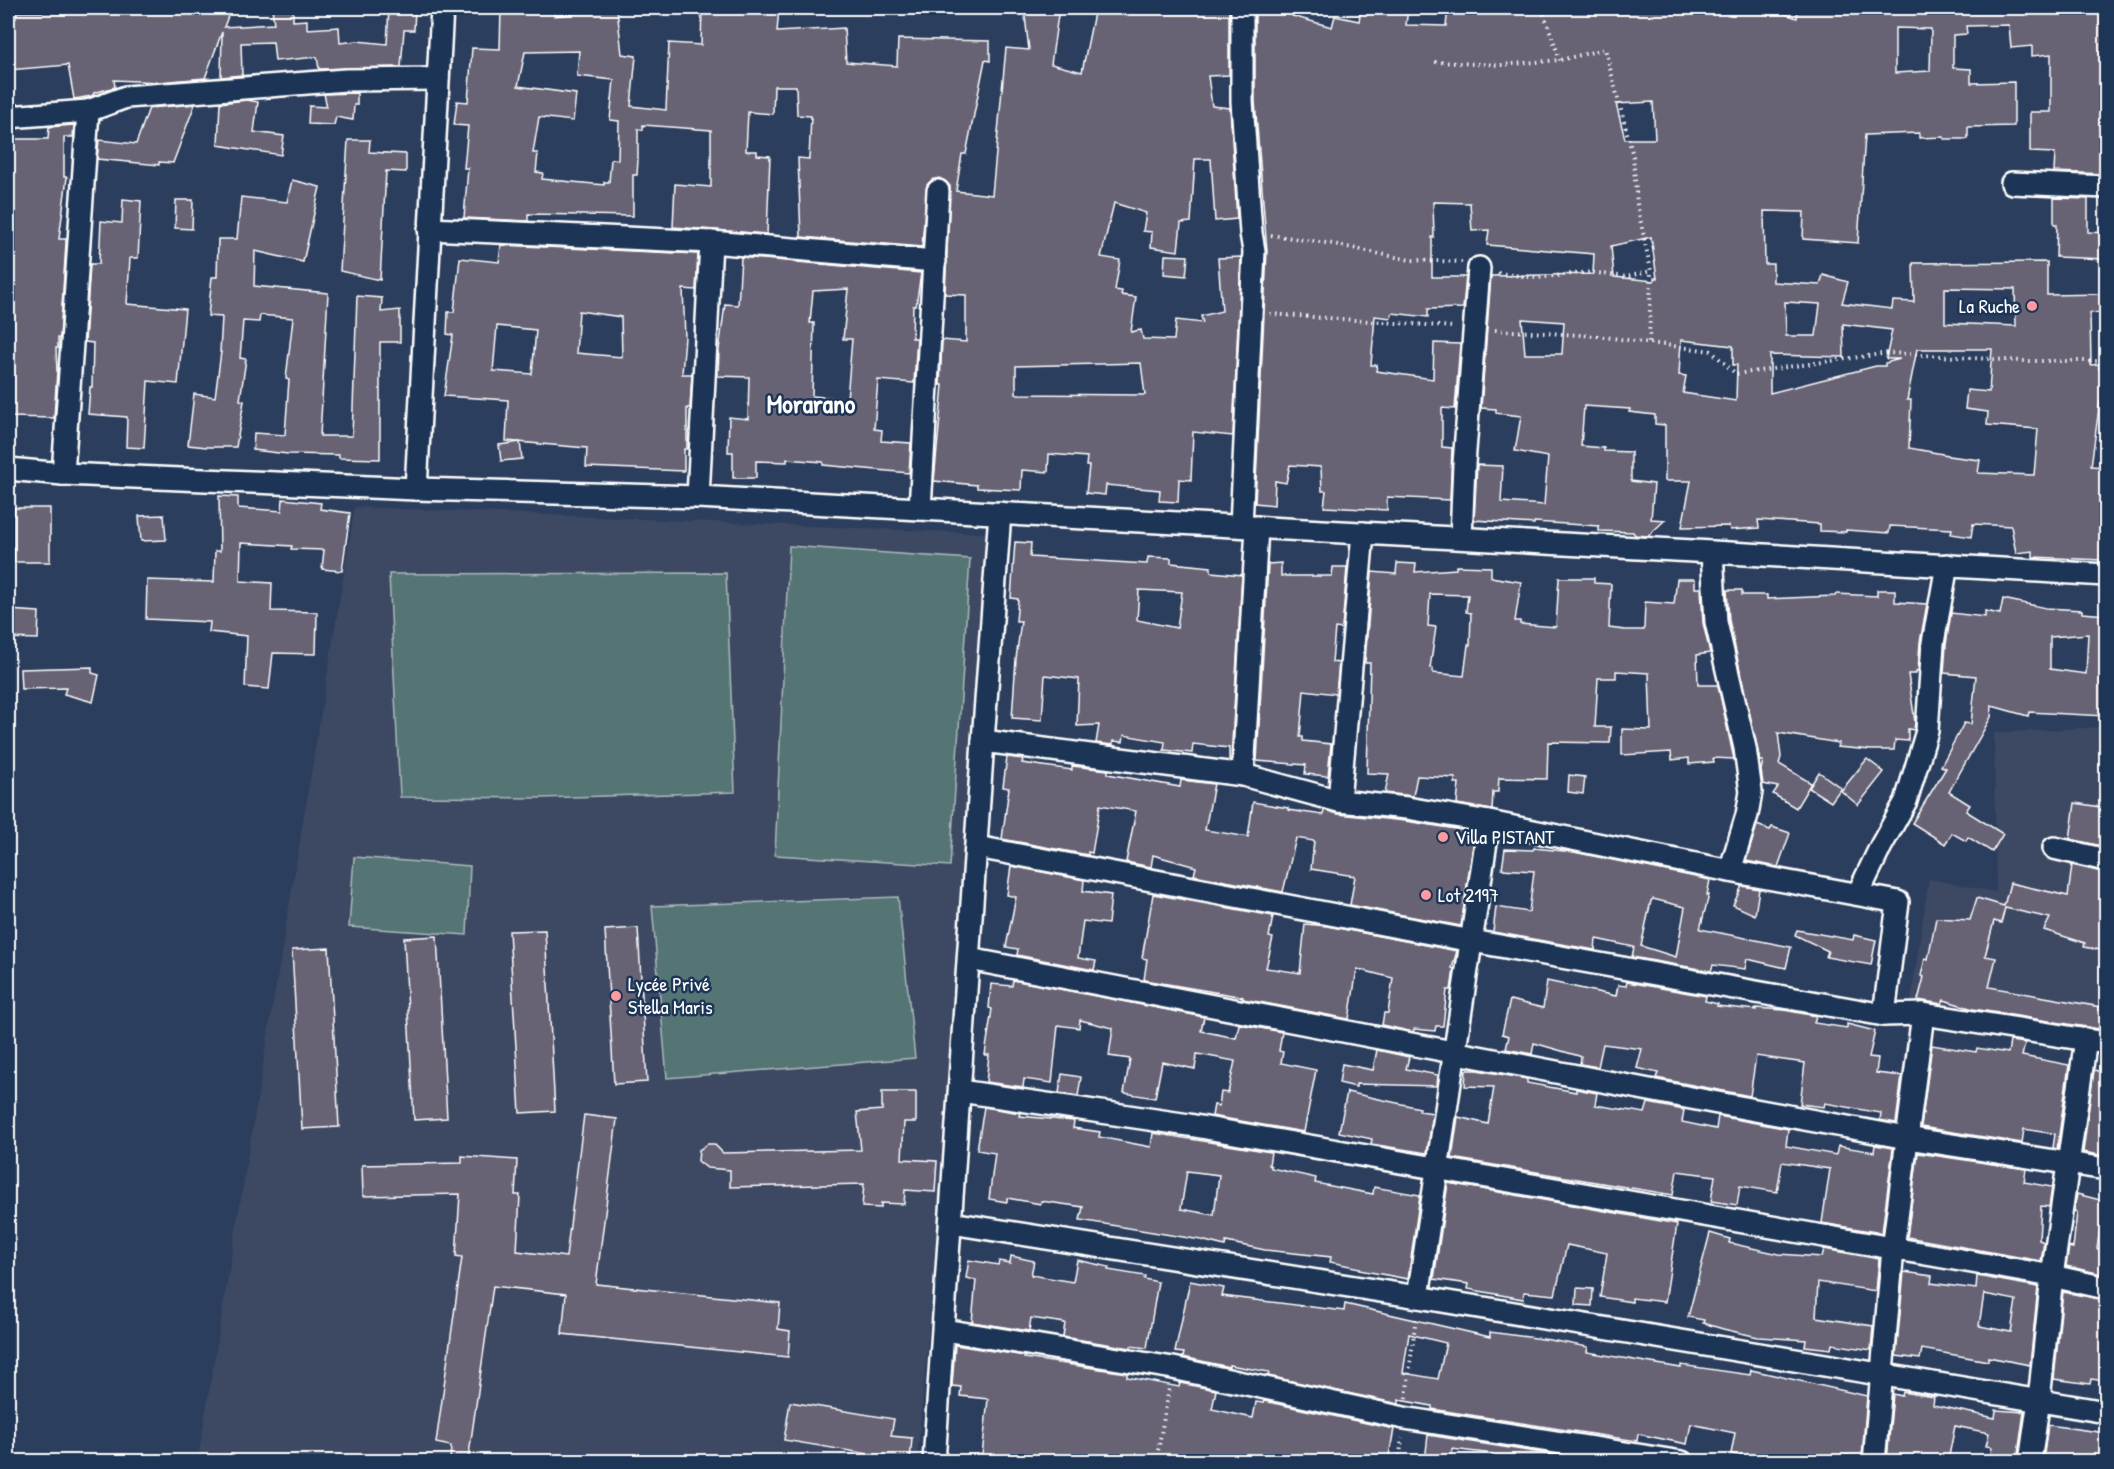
<svg xmlns="http://www.w3.org/2000/svg" width="2114" height="1469" font-family="'Patrick Hand',sans-serif">
<rect width="100%" height="100%" fill="#2c3e5d"/>
<filter id="ink" filterUnits="userSpaceOnUse"><feTurbulence type="fractalNoise" baseFrequency=".0167" numOctaves="2"/><feDisplacementMap in="SourceGraphic" scale="12" xChannelSelector="R" yChannelSelector="G"/><feConvolveMatrix kernelMatrix="1 2 1 2 8 2 1 2 1" color-interpolation-filters="sRGB"/></filter>
<g filter="url(#ink)">
<g fill="#3e4964">
<path d="M355,507L999,534L917,1461L208,1462L198,1459Z"/>
<path d="M2106,727V1050L1910,1006L1929,879L1996,892L1994,733Z"/>
</g>
<g fill="#557575" stroke="#aababa" stroke-width="1.5">
<path d="M789,546L970,559L950,866L775,855Z"/>
<path d="M726,573L735,792L541,798L400,797L389,574Z"/>
<path d="M354,857L470,866L467,935L349,927Z"/>
<path d="M898,897L915,1058L667,1078L652,906Z"/>
</g>
<g fill="#676274" stroke="#fff" stroke-width="1.5" fill-rule="evenodd">
<path d="M43,8H138V10L231,8L224,27L274,24L272,8H293V21L307,20V29L339,27L340,43L357,41L387,44L389,8H415L414,30H404L401,67L319,69L317,57L275,61L273,42L241,43L242,75L221,77L222,32L205,78L160,82L114,80L115,87L94,93L92,96L74,99L68,65L8,70V18H16V12H43Z"/>
<path d="M501,8H555L554,16L617,9L622,54L636,56L631,106L666,110L669,43L701,45L702,8H779L777,32L844,28L846,62L897,66L898,39L990,41V61L985,60L966,154H962L956,191L992,195L1006,48L1029,50L1024,8H1059L1051,64L1082,72L1095,8H1228L1229,10V75L1208,76L1212,106L1230,108L1237,219L1215,221L1211,159H1195L1191,222L1181,223L1178,251L1151,247L1152,232L1143,231L1146,213L1114,203L1101,257L1120,260L1115,290L1122,291L1121,295L1136,297L1131,332L1141,330L1143,339L1174,340L1176,320L1203,323L1201,316L1222,311L1218,258L1241,257L1233,436L1193,432L1191,480L1179,479L1178,502L1159,501L1160,490L1106,485L1105,495L1086,493L1089,466H1086L1087,457L1049,454L1048,472L1022,470L1021,490L977,488V485L934,481L943,385H940L942,340L966,342V295L945,294L950,186L945,181L939,178L932,180L927,185L922,247L801,237L798,158L809,159L811,116L797,115L796,86H774L773,114L748,112L746,151H757V155L770,156L767,234L673,227L675,184L711,187V130L643,125V130L638,129V160L637,175H633V216L528,214V221L464,218L468,168H464L468,126L454,125L457,101L468,102L472,48L500,49ZM579,51L577,76L614,80L610,120L619,121L618,160L611,159L609,182H604V185L542,179L543,173L536,172L538,153H533L539,117L573,121L576,94L518,86L525,52ZM1141,363L1145,395L1016,394V366Z"/>
<path d="M1270,8H1291L1292,16L1332,27L1335,16L1359,21L1361,8H1408L1406,25L1446,26L1448,8H1767L1797,18L1798,8H1855L1856,11H1892L1891,8H1930L1929,14L1989,8H2106V174L2054,172L2055,153L2030,152V112H2051V54L2032,56V46L2011,48L2009,25L1966,26L1967,34L1953,35V68L1971,69V83L2014,82V126L1968,127V139H1944V137L1919,138V133L1865,135L1858,243L1803,239L1804,212L1764,211L1765,264H1773V282L1820,285L1823,275L1848,282L1842,303L1892,309L1893,301L1914,302L1913,263L2047,262V295L2106,294V312L2090,313L2091,365L2099,364V369H2106V401H2100L2091,466L2106,467V518L2102,560L2033,557V551L2016,553L2011,526L1973,524L1971,537L1951,534L1952,529L1890,526L1889,533L1846,530V532L1820,531V524L1758,520L1759,528L1730,530L1729,526L1682,527L1691,481H1665V425L1655,424V415L1629,412L1630,409L1584,406L1581,446L1604,448V451L1631,452V481L1654,484L1651,519L1665,520L1648,536L1635,535L1633,532L1599,531V526L1534,522V524L1474,520L1477,465L1503,466L1501,502L1544,505L1548,457L1515,451L1521,416L1496,413V409L1481,408L1491,276L1593,274L1594,254L1487,245L1489,230L1472,231L1470,203L1433,202L1434,237H1432V277H1466L1463,308L1428,309V317L1392,313L1391,318L1375,316L1371,365H1377L1376,371L1433,379L1434,343L1460,344L1455,409L1442,408V447L1452,448L1450,500L1387,497V510L1324,507L1326,491H1322L1321,467L1290,465L1286,483L1275,481L1274,505L1255,503L1267,251L1255,101V9ZM1895,28L1931,29L1930,71L1895,73ZM1653,102L1655,139H1625L1616,104ZM1651,237L1657,278H1654V281L1614,277L1611,246ZM1945,288L2015,289L2016,326L1945,323ZM1785,302L1820,304L1816,336H1786ZM1522,319L1564,322L1562,354H1525ZM1843,324L1892,330L1886,359H1900L1885,363V366H1876L1770,393V355L1844,357ZM1681,340L1733,346V365H1737L1736,401L1683,393L1686,376L1679,375ZM1917,349H1992L1989,392L1967,390L1965,409L1988,412L1987,425L2038,429L2034,475L1978,473L1980,460L1948,456V455L1909,448L1911,400H1907Z"/>
<path d="M357,93V105H354L353,120L336,117L334,125L308,124L309,106L327,107L324,94Z"/>
<path d="M247,100L258,102L254,132L284,136L281,155L218,145L220,103Z"/>
<path d="M195,104L173,163L159,162V165L97,159L99,140L136,144L149,108Z"/>
<path d="M74,125L73,137H64V177H67L59,239H66V243L60,338H58V348H56L57,371L54,418L9,417L8,139H48L49,127Z"/>
<path d="M348,140H370L369,152L406,154V172L386,171L380,280L340,271Z"/>
<path d="M292,180L320,187L303,262L255,251L254,286L328,293L320,436H352L357,296L382,298L381,312L400,310V342H380V459L339,458V455L288,454L253,450L254,433L285,435L289,380L286,379L293,318L260,315L259,322L243,321L240,358L246,359L240,400L244,401L236,447H207L188,445L194,394L215,397L221,352H220L222,317L208,316L212,277H217L218,239H237L241,197L287,202Z"/>
<path d="M2054,198L2088,199V232L2106,233V259L2056,257L2057,224H2054Z"/>
<path d="M123,199L141,201L138,258H130L127,304L185,309L178,384L148,381L144,448L126,447L127,417L88,414L90,387H92L93,343L85,342L90,264H99L101,221L122,223Z"/>
<path d="M176,200H193L192,229L175,228Z"/>
<path d="M501,245L698,254L696,290L683,289L685,337L682,374H692L690,408H687V449H684V471L586,467L587,448L506,441L508,400L444,396L453,335L447,334L448,312H454L460,258L499,262ZM579,311L621,317L622,357L576,353ZM497,326L536,330L532,374L493,371Z"/>
<path d="M1165,255L1188,256L1186,276L1164,274Z"/>
<path d="M741,257L921,273L916,306H913L912,338H917L914,383L878,380L874,429L882,430L881,441L911,443L909,473L823,465V462L787,459V462L756,461V478H733V452H728L729,417L748,419L749,377L718,376L719,350L725,304L738,305ZM848,289L843,339H852L847,399L812,396L814,323H810L813,291Z"/>
<path d="M520,442L522,459L501,461L499,445Z"/>
<path d="M219,496L238,497V508L282,511L283,499L321,503L320,509L350,513L342,571L322,569L324,550L291,549L292,546L241,543L240,581L272,583L271,611L317,612L316,654L273,653L269,689L245,687L247,636L209,632L210,622L146,619L147,580L214,582L215,551H220Z"/>
<rect x="14" y="508" width="36" height="54"/>
<path d="M164,515L166,540L141,541L139,516Z"/>
<path d="M1015,542L1031,543L1030,557L1147,564L1148,557L1171,558V563L1211,567V572L1242,575L1231,759H1229V748L1193,744L1192,753L1164,750L1165,742L1124,735L1123,742L1113,741V745L1096,743L1099,725L1077,726L1079,679L1045,675L1042,720L1012,718L1016,659L1021,621H1016L1018,599L1011,598ZM1139,590L1182,592L1177,628L1137,620Z"/>
<path d="M1281,563V576H1332L1333,567H1347L1342,629L1335,628L1332,662L1339,663L1336,694L1304,690L1300,737H1303V741L1331,744L1328,776L1305,774L1306,765L1257,761L1268,564Z"/>
<path d="M1397,563L1416,564L1415,572L1456,569V566L1491,567V577L1521,582L1515,621H1520V624L1556,627L1559,578H1594V583L1611,584L1609,628L1625,630H1644L1645,602L1674,604L1677,579H1695V588H1701L1703,623L1710,653L1697,655L1698,685H1718L1734,759L1713,758L1714,762L1689,764V758L1672,760L1671,752L1622,755V729L1651,730L1649,673L1616,671V678H1598L1595,727H1611L1610,743L1548,742L1547,779L1499,778L1498,792H1493L1492,810L1457,804L1459,783H1455V778L1417,776L1413,796L1385,793L1389,774L1367,773L1370,663H1365L1372,572L1396,574ZM1430,594L1468,595L1466,612L1471,613L1470,645H1468L1464,676L1433,673V668H1430L1436,627L1428,626Z"/>
<path d="M1727,590H1742V595H1767V599L1835,596L1836,594L1877,596V590H1895V602L1927,604L1920,642L1918,671H1916V674H1908L1915,722L1914,730L1908,729V741L1895,740L1894,750H1871L1837,747L1839,743L1778,733L1781,757L1779,764L1811,783L1796,808L1773,794L1778,787L1763,784L1761,770L1763,761H1760L1729,620Z"/>
<path d="M2003,599L2046,608L2082,610V613L2106,615V716L2029,712L2028,716L1992,706L1991,717L1949,792L1970,805L1966,811L2003,834L1992,852L1968,837L1966,841L1952,833L1945,844L1912,823L1946,768L1941,766L1964,723L1971,724L1976,676L1944,673L1946,645L1951,613L1985,617V611L2000,614ZM2088,634L2086,674L2050,669V637Z"/>
<path d="M8,610L39,612L38,639L8,638Z"/>
<path d="M92,667V673L99,675L93,702L64,694L66,688L21,689L20,669Z"/>
<path d="M1007,757L1023,759L1022,763L1072,770V766L1108,770V774L1180,787L1181,780L1214,784L1205,830L1248,837L1253,802L1288,808V810L1323,815L1324,810L1338,814L1405,821L1475,832L1461,926L1350,905L1355,876L1311,869L1314,841L1296,838L1283,892L1194,875L1196,867L1153,855L1151,867L1126,862L1136,811L1100,805L1092,853L1088,852V855L1002,839L1009,788L1003,787Z"/>
<path d="M1867,759L1884,772L1858,805L1841,791Z"/>
<path d="M1819,772L1841,788L1831,802L1809,788Z"/>
<path d="M1569,775L1585,777L1583,794L1568,792Z"/>
<path d="M2075,803L2106,808V847L2070,839Z"/>
<path d="M1757,825L1770,830L1772,827L1790,833L1778,867L1746,861Z"/>
<path d="M1534,848L1574,852L1710,880L1707,895H1709L1700,929L1791,947L1786,968L1747,959L1745,969L1713,965L1711,971L1632,957L1634,947L1596,939L1595,950L1493,932L1496,907L1529,912L1534,871L1502,869L1505,849L1533,850ZM1653,899L1685,907L1676,957L1641,946L1651,901Z"/>
<path d="M2072,865L2102,872L2100,889L2106,890V951L2084,947L2085,943L2044,930L2050,918L2005,908L2001,923L1994,921L1985,956L1996,958L1989,987L2106,1008V1030L1973,1009L1944,1000L1942,1004L1918,1000L1924,977L1921,976L1925,958L1928,959L1936,918L1970,920L1977,898L2004,906L2010,883L2068,896Z"/>
<path d="M1011,866L1084,880L1083,891L1111,895L1108,924L1083,921L1078,958L1096,961L1094,970L1017,955L1018,949L1006,947L1016,897L1007,895Z"/>
<path d="M1742,886L1759,889L1755,915L1733,905Z"/>
<path d="M1153,894L1273,916L1269,937L1273,938L1266,968L1300,973L1305,924L1327,926L1457,951L1452,968L1454,969L1451,990H1447L1443,1026H1436L1435,1031L1414,1029L1413,1032L1382,1025L1384,1013H1388L1393,978L1357,969L1349,1019L1243,999V997L1144,980L1147,959L1142,958Z"/>
<path d="M638,928L647,1082L614,1084L605,930Z"/>
<path d="M545,930L555,1111L520,1113L509,931Z"/>
<path d="M1797,930L1853,940L1854,935L1876,940L1871,965L1826,957L1828,951L1795,935Z"/>
<path d="M437,936L447,1118L414,1120L404,938Z"/>
<path d="M329,948L339,1127L302,1129L292,950Z"/>
<path d="M1013,980L1204,1017L1201,1031L1236,1038L1239,1024L1282,1032L1279,1051L1283,1052L1281,1063L1316,1070L1304,1132L1212,1116L1214,1105L1219,1106L1221,1092L1228,1093L1235,1061L1197,1054L1195,1069L1162,1062L1155,1098L1124,1093L1130,1059L1109,1056L1113,1028L1080,1020L1079,1028L1058,1025L1052,1083L1024,1079L1023,1087L986,1082L989,1055H985L992,1009L989,1008L991,984L1012,986Z"/>
<path d="M1547,981L1616,996L1618,985L1626,986L1627,982L1706,996L1705,1001L1718,1004L1717,1006L1756,1010V1008L1784,1010L1816,1016L1814,1023L1847,1028V1024L1875,1031L1869,1057L1878,1058L1876,1073L1902,1076L1896,1123L1880,1120L1881,1113L1825,1103L1824,1107L1800,1104L1805,1063L1756,1056L1750,1096L1656,1078L1658,1073L1637,1068L1642,1049L1603,1044L1598,1067L1580,1064L1581,1057L1579,1056L1534,1043L1532,1054L1506,1049L1509,1036L1502,1034L1510,1000L1543,1008Z"/>
<path d="M2010,1041L2025,1043L2022,1056L2069,1065L2057,1149L2053,1148L2055,1134L2024,1129L2022,1143L1921,1127L1932,1045L1976,1052L1977,1048L2008,1053Z"/>
<path d="M1377,1050L1409,1057L1406,1069L1438,1075L1437,1086L1356,1084V1087L1339,1083L1342,1064L1373,1070Z"/>
<path d="M1466,1070H1477L1527,1079V1083L1576,1092V1089L1597,1093L1595,1105L1645,1113L1648,1103L1684,1110L1682,1122L1716,1129L1718,1116L1788,1129L1786,1146L1836,1155L1838,1146L1874,1152L1875,1145L1893,1148L1882,1233L1822,1223L1830,1169L1782,1162L1777,1192L1740,1186L1737,1205L1711,1201L1715,1176L1677,1171L1673,1195L1452,1158L1458,1117L1488,1124L1494,1087L1465,1086Z"/>
<path d="M2094,1070L2106,1073V1156L2083,1152Z"/>
<path d="M1062,1074L1081,1077L1078,1096L1059,1093Z"/>
<path d="M882,1092H916V1122H904L902,1159L937,1161L935,1192L905,1190L904,1204L881,1203V1208L862,1207L864,1184L730,1187V1170L707,1168L698,1161L699,1150L708,1144H714L723,1153L861,1150L857,1112L882,1110Z"/>
<path d="M1347,1092L1420,1108L1419,1111L1433,1113L1427,1153L1371,1144L1372,1139L1339,1132Z"/>
<path d="M984,1107L1020,1113L1019,1116L1074,1121L1073,1128L1100,1132L1099,1137L1151,1147L1153,1133L1271,1152L1269,1165L1271,1166V1168L1316,1178L1315,1183L1373,1194L1374,1187L1420,1195L1408,1279L1359,1270L1360,1268L1330,1262L1331,1257L1265,1250L1226,1242L1225,1246L1201,1240L1080,1220L1083,1207L1041,1201V1204L1007,1198V1202L989,1199L995,1153L977,1150ZM1187,1171L1219,1175L1214,1215L1181,1209Z"/>
<path d="M584,1115L617,1119L596,1284L780,1303L778,1329L790,1331L788,1357L562,1334L566,1294L493,1286L468,1461H450L451,1446L436,1443L462,1257L456,1256L460,1194L363,1196L362,1165L462,1163V1156L517,1160L515,1195H520L517,1251L566,1257Z"/>
<path d="M1918,1153L2026,1169L2024,1182L2052,1187L2049,1207L2041,1206L2039,1240L2044,1242L2041,1261L1907,1237Z"/>
<path d="M1448,1183L1677,1224L1665,1302L1632,1298V1302L1600,1297L1607,1253L1567,1245L1555,1295L1524,1292L1523,1299L1468,1289L1469,1284L1434,1279Z"/>
<path d="M2077,1194L2104,1201L2097,1249H2100V1260L2106,1262V1275L2066,1266L2069,1247L2073,1248L2077,1212L2074,1211Z"/>
<path d="M1710,1233L1730,1239L1729,1243L1779,1254L1822,1257L1824,1249L1879,1259L1876,1291L1818,1282L1816,1317L1873,1326L1871,1350L1832,1344L1831,1349L1805,1346L1806,1340L1758,1337L1723,1329L1703,1323L1704,1320L1688,1317Z"/>
<path d="M1011,1256L1034,1261L1031,1275L1073,1282L1077,1260L1109,1267L1108,1270L1145,1276L1144,1279L1158,1282L1147,1348L1131,1346V1348L1063,1337L1065,1323L1031,1318L1029,1331L972,1322L976,1280L966,1278L969,1260L998,1265L999,1261L1010,1263Z"/>
<path d="M1904,1272L1932,1276L1931,1283L1976,1289L1977,1276L2038,1287L2030,1365L1988,1357V1361L1922,1349L1920,1359L1896,1356ZM1984,1294L2016,1300L2011,1332L1979,1326Z"/>
<path d="M1190,1281L1224,1288L1222,1296L1344,1311L1345,1304L1490,1337V1332L1550,1340L1588,1347L1587,1352L1681,1368V1365L1750,1375L1751,1370L1867,1396L1862,1458L1846,1455L1845,1459L1824,1457V1461H1767L1768,1460L1731,1454L1735,1433L1691,1424L1687,1444L1638,1434L1637,1441L1432,1409V1406L1399,1400V1404L1268,1376L1269,1372L1229,1365V1367L1183,1357L1184,1353L1175,1352ZM1409,1334L1446,1343L1438,1379L1403,1373Z"/>
<path d="M1577,1288L1593,1289L1592,1306L1576,1305Z"/>
<path d="M2063,1292L2106,1300V1381L2091,1379L2090,1384L2054,1379Z"/>
<path d="M955,1345L1025,1356L1024,1358L1127,1373V1377L1179,1387L1180,1383L1216,1390L1212,1409L1253,1418L1256,1402L1263,1403L1264,1401L1394,1429L1388,1461H1012L982,1456L988,1399L960,1396L961,1387L952,1386Z"/>
<path d="M1903,1392L1934,1397L1933,1405L1995,1418L1996,1410L2024,1412L2017,1461H1990L1992,1447L1986,1446L1989,1433L1955,1426L1948,1461H1887L1893,1394L1902,1396Z"/>
<path d="M790,1402L894,1419L891,1436L912,1438L910,1461L784,1440Z"/>
<path d="M2048,1425L2106,1433V1461H2043Z"/>
<path d="M1428,1435L1591,1461H1492L1493,1454L1452,1449L1451,1461H1425Z"/>
</g>
<g fill="none" stroke-linecap="round" stroke-linejoin="round">
<defs>
<g id="minor">
<path d="M88,111L126,97L346,80L438,79"/>
<path d="M8,117L88,111L63,474"/>
<path d="M2012,183L2106,187"/>
<path d="M429,229L711,242L935,261"/>
<path d="M8,469L63,474L416,489L698,497L1712,552L2106,575"/>
<path d="M416,489L442,8"/>
<path d="M698,497L711,242"/>
<path d="M920,509L938,191"/>
<path d="M1241,526L1254,251L1251,233L1242,101V8"/>
<path d="M1461,538L1464,464L1479,268"/>
<path d="M1712,552L1716,622L1745,748L1751,792L1747,815L1730,871"/>
<path d="M983,741L1243,775L1339,801L1407,808L1489,822L1730,871L1898,902L1884,1015"/>
<path d="M1243,775L1257,527"/>
<path d="M1339,801L1363,533"/>
<path d="M977,847L1472,941L1884,1015L1923,1014L2106,1043"/>
<path d="M2054,848L2106,860"/>
<path d="M1858,894L1881,846L1906,801L1927,731L1933,643L1947,565"/>
<path d="M969,959L1712,1102L1907,1138L2106,1169"/>
<path d="M960,1091L1189,1125L2052,1276L2106,1288"/>
<path d="M951,1223L1418,1297L2106,1412"/>
<path d="M1418,1297L1489,822"/>
<path d="M944,1330L1173,1368L1404,1418L1682,1462"/>
<path d="M934,1462L983,741L1000,513"/>
<path d="M1874,1462L1893,1249L1923,1014"/>
<path d="M2030,1462L2039,1400L2052,1276L2086,1039"/>
</g>
</defs>
<use href="#minor" stroke="#fff" stroke-width="26"/>
<g stroke="#fff" stroke-width="4" stroke-dasharray="1.5 4.5" stroke-linecap="butt">
<path d="M1542,8L1560,60"/>
<path d="M1435,62L1501,65L1560,60L1605,49L1633,156L1637,204L1651,271L1649,343"/>
<path d="M1271,235L1333,244L1410,260L1462,262"/>
<path d="M1498,273L1536,278L1589,272L1627,277L1651,271"/>
<path d="M1270,314L1454,327"/>
<path d="M1495,330L1597,336L1711,351L1736,374L1889,353L2023,361H2106"/>
<path d="M1406,1398L1416,1316"/>
<path d="M1156,1462L1169,1389"/>
<path d="M1399,1462L1402,1438"/>
</g>
<use href="#minor" stroke="#1d3557" stroke-width="21"/>
</g>
</g>
<g fill="#ff9aa2" stroke="#1d3557" stroke-width="2">
<circle cx="2032" cy="306" r="6"/>
<circle cx="1443" cy="837" r="6"/>
<circle cx="1426" cy="895" r="6"/>
<circle cx="616" cy="996" r="6"/>
</g>
<g text-anchor="middle" stroke-width="5" stroke-linejoin="round" paint-order="stroke">
<g font-size="20" fill="#fff" stroke="#1d3557" text-anchor="start">
<text x="2020" y="313" text-anchor="end">La Ruche</text>
<text x="1455" y="844">Villa PISTANT</text>
<text x="1438" y="902">Lot 2197</text>
<text x="628" y="991">Lycée Privé<tspan x="628" dy="23">Stella Maris</tspan></text>
</g>
<g font-size="26" font-weight="bold" fill="#fff" stroke="#1d3557">
<text x="811" y="413">Morarano</text>
</g>
</g>
<rect width="2114" height="1469" fill="none" stroke="#1d3557" stroke-width="30"/>
<rect x="15" y="15" width="2084" height="1439" fill="none" stroke="#fff" stroke-width="2" filter="url(#ink)"/>
</svg>
